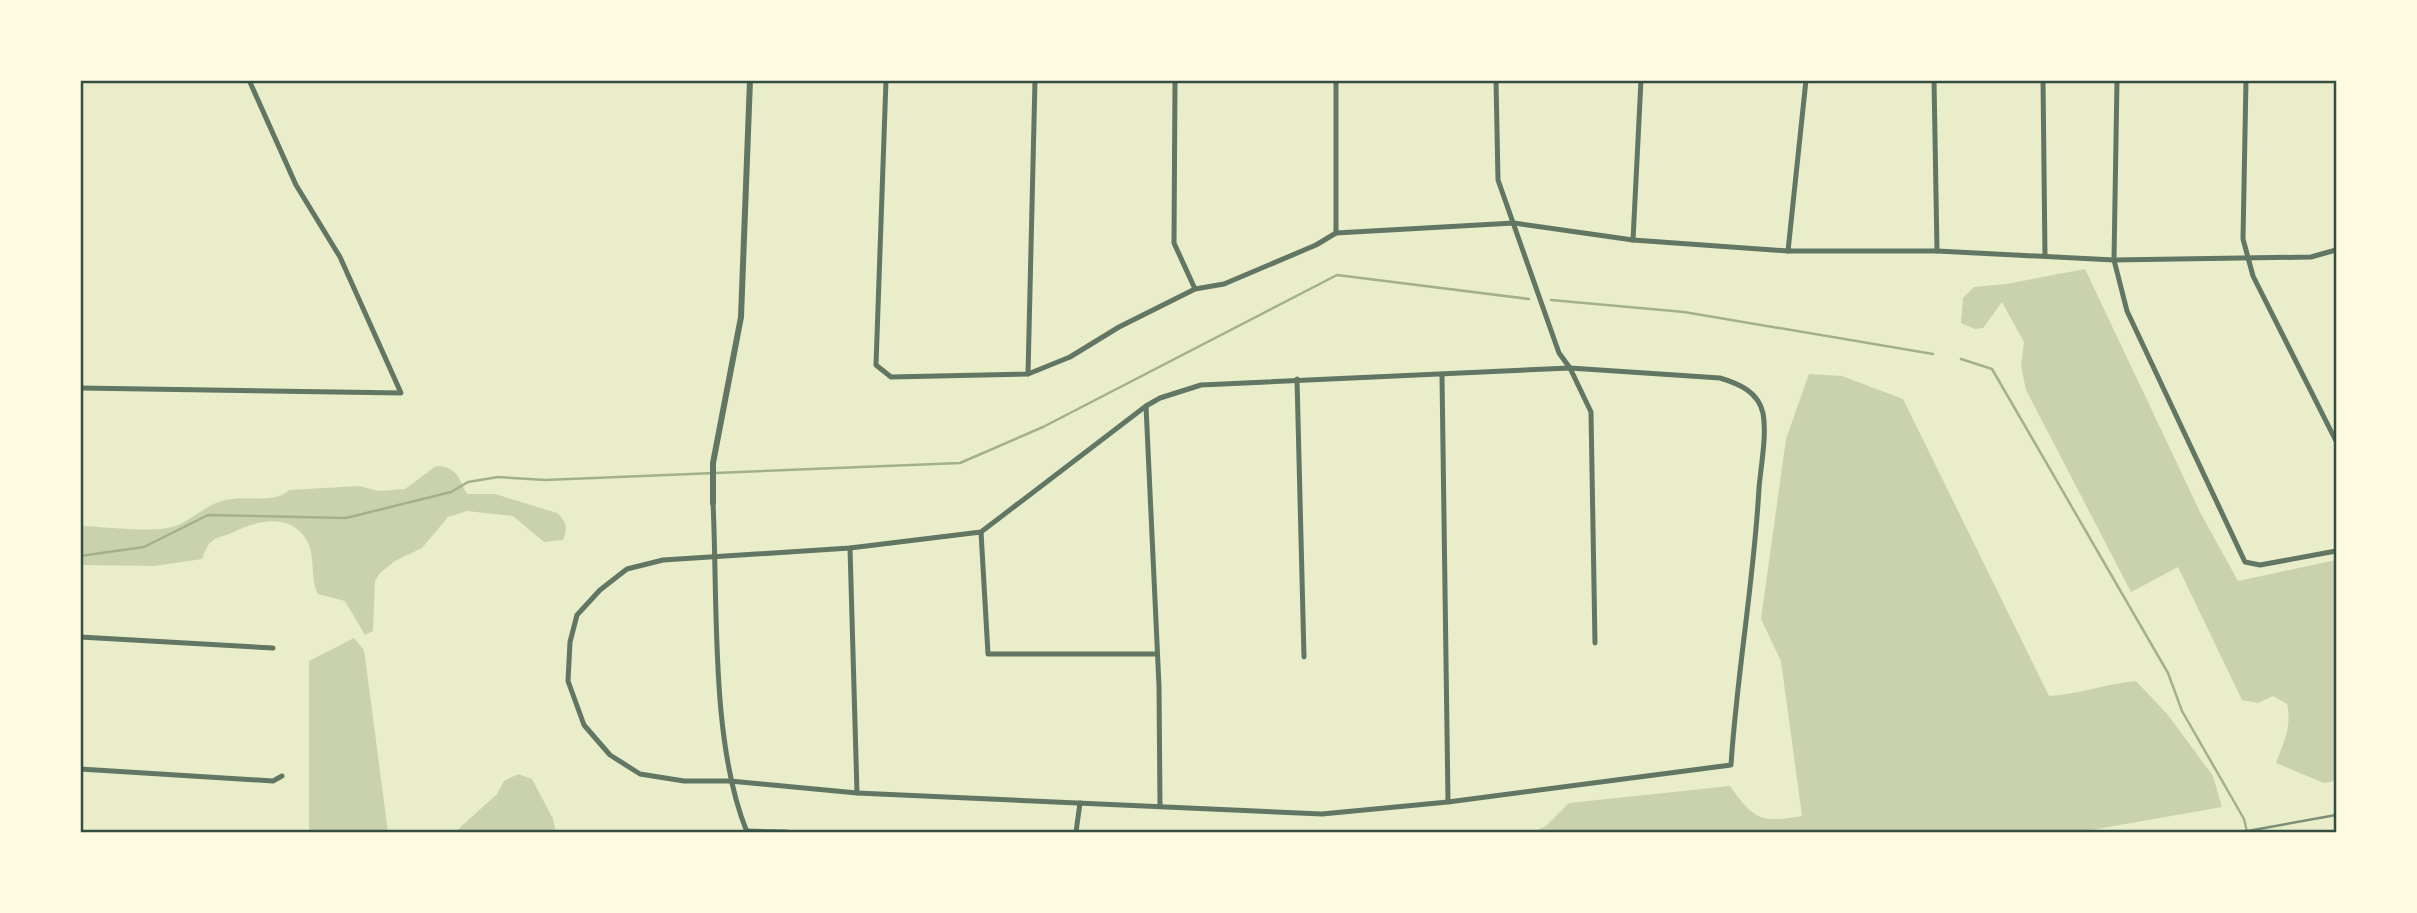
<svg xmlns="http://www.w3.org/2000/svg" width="2417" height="913" font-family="'IBM Plex Sans',sans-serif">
<rect width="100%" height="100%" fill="#e9edc9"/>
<g fill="#cad2ad">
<path d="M2085,269L2201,514L2238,581L2336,560V781L2324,783L2276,763C2284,742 2292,726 2287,704L2273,696L2258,703L2242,700L2178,567L2131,592L2026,390L2021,366L2024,342L2002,302L1983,328L1975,329L1961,323L1963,298L1974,287L2006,284Z"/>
<path d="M1809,374L1842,376L1903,399L2049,696C2079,694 2106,684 2136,681L2168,715L2213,776L2222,807L2080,832H1533L1546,826L1569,803L1730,786C1754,820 1761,823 1802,816L1781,661L1761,619L1786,439Z"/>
<path d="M436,466C456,466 459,478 467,494H495L557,513C567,522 568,528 563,540L544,542L513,516L467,511L448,517L422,548L395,561L380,573L375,581L373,631L365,635L345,601L318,594C309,576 317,553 304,536C287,513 255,521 234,532C226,536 216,536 209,544C206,548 204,554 202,559L155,566L81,565V526C108,527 141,532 168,528C187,525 203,506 222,501C244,494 275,505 289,490L359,486L379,491L405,489Z"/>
<path d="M354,638L364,650L388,832H309V661Z"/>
<path d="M518,774L532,779L553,819L556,832H455L497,794L504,781Z"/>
</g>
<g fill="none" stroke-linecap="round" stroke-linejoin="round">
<g stroke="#a3b18a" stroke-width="2.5">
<path d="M1551,300L1684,312L1933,354"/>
<path d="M1961,359L1992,369L2168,673L2182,711L2244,819L2247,832"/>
<path d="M80,556L144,547L208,515L346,518L451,492L468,482L498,477L545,480L960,463L1043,427L1337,275L1529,299"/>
</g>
<g stroke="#617663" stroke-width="5">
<path d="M886,80L876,365L891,377L1028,374L1070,357L1119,327L1195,289L1224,284L1316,245L1336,233L1514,223L1633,240L1788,251H1937L2114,260L2311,257L2336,250"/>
<path d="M1175,80L1174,243L1195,289"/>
<path d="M1496,80L1498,180L1559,353L1570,368L1591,412L1595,643"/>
<path d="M1934,80L1937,251"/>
<path d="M2043,80L2045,256"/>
<path d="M2117,80L2114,260L2127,311L2245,562L2260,565L2336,551"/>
<path d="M2246,80L2243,239L2253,276L2336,441"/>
<path d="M1336,233V80"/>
<path d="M1633,240L1641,80"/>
<path d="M1788,251L1806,80"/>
<path d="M1570,368L1720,378C1740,384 1758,392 1763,413C1767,435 1761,465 1759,488C1754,581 1737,672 1731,765L1448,802L1322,814L857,793L730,781H684L640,774L610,755L584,725L568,681L570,642L577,615L600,590L627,569L663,560L850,548L981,532L1146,406L1160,398L1201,385Z"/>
<path d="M1028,374L1035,80"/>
<path d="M1442,376L1448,802"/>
<path d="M1297,379L1304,657"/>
<path d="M80,388L401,393L340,257L296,185L249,80"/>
<path d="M1146,406L1159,686L1160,806"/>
<path d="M713,503C718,602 710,742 747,832"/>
<path d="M981,532L988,654H1155"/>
<path d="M850,548L857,793"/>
<path d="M80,637L273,648"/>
<path d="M80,769L273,781L282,776"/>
<path d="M746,831L787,832"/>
<path d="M1076,832L1080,803"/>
</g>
<path stroke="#617663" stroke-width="6" d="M713,503V463L741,317L750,80"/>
<path stroke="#7c8e77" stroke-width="2.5" d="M2242,832L2336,815"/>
</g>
<rect width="2417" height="913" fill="none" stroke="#fefae0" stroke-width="164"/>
<rect x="82" y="82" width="2253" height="749" fill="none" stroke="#344e41" stroke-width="2.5"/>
</svg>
